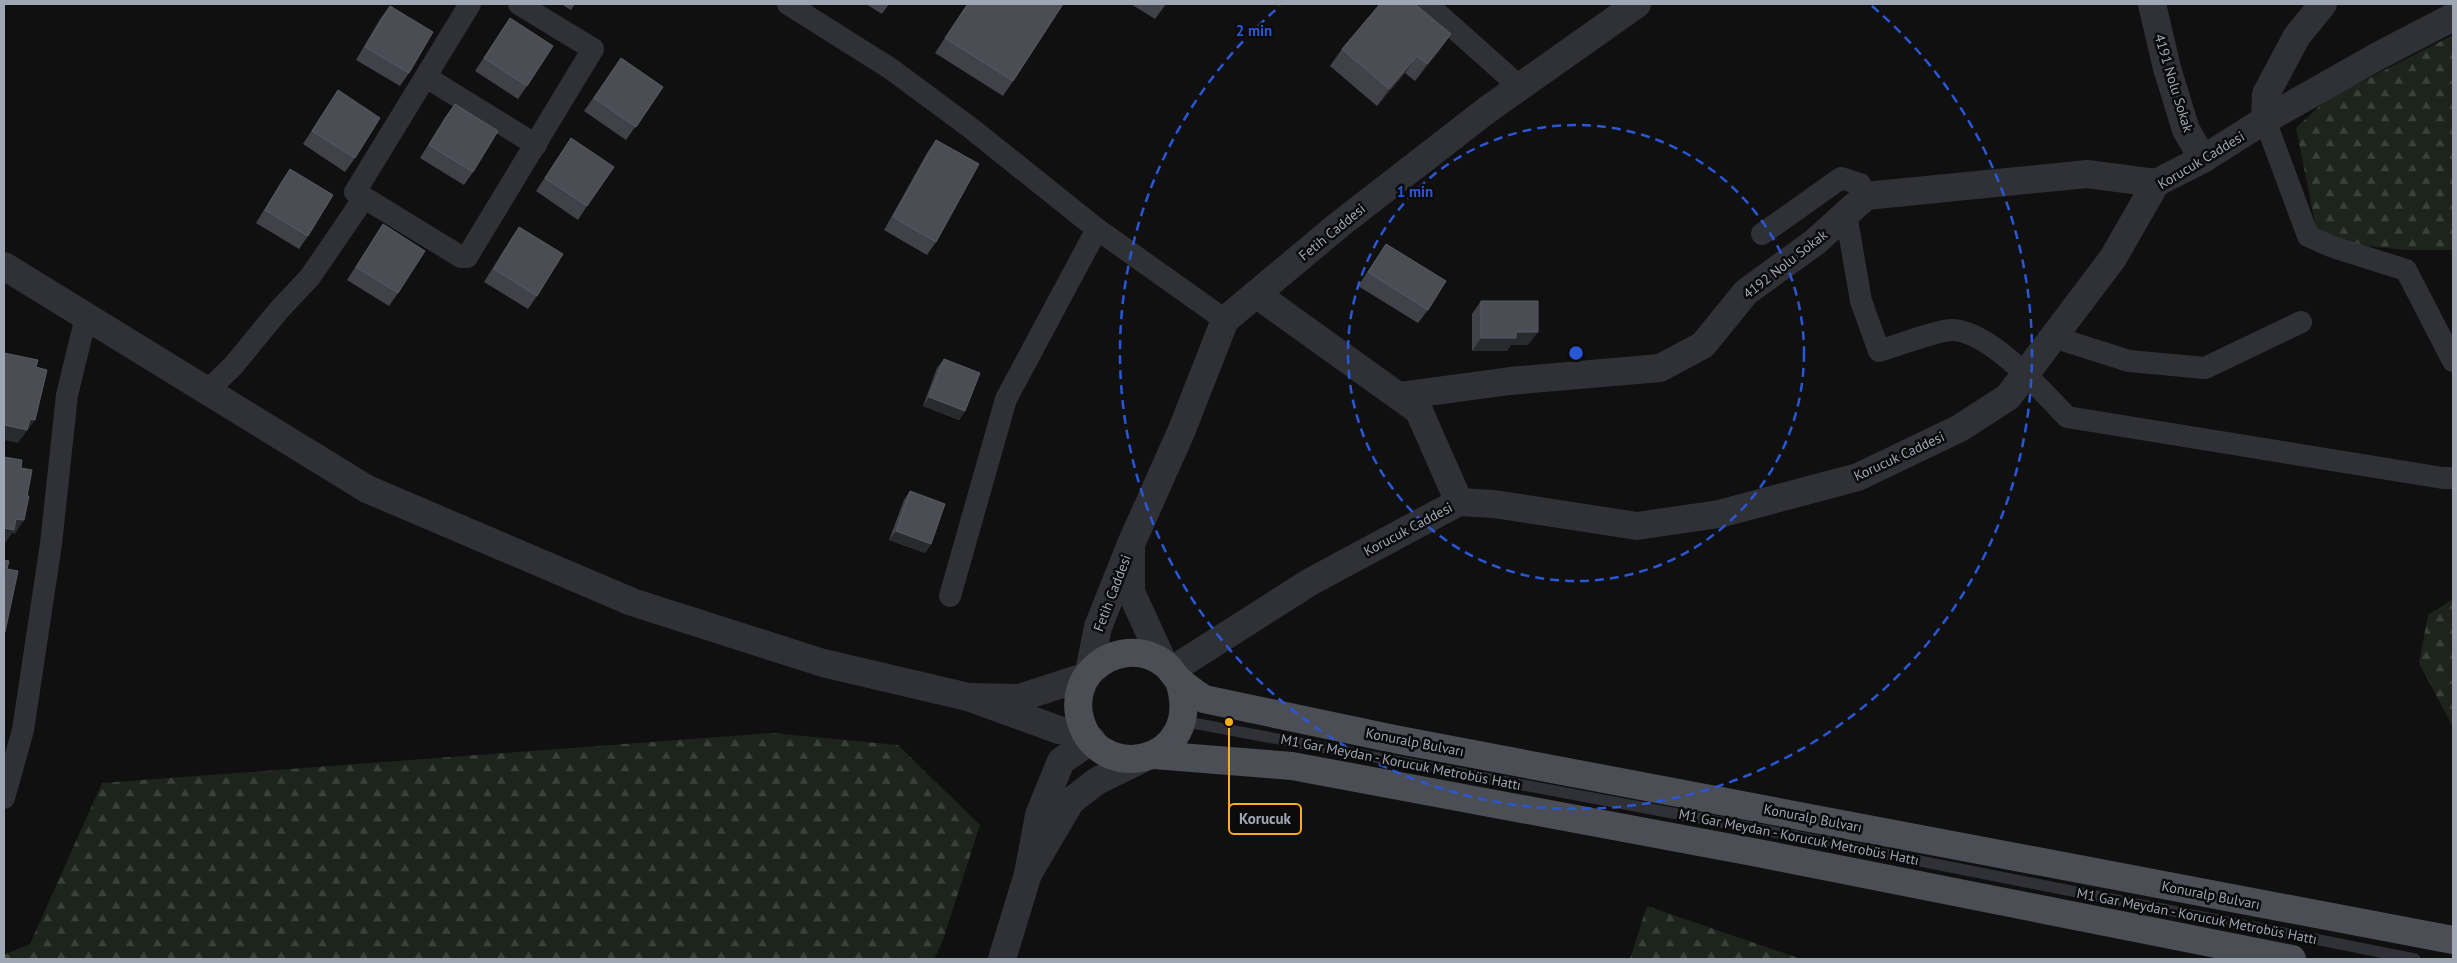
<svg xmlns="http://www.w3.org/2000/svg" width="2457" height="963" font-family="'PT Sans',sans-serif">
<defs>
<pattern id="forest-firs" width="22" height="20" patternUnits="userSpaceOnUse" patternTransform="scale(1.25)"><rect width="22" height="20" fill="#1c241c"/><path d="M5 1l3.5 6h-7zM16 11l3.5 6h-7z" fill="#3a413b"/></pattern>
</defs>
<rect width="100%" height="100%" fill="#101011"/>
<g fill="url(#forest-firs)">
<path d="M2453,35V250H2408L2356,245L2316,228L2296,128L2326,100Z"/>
<path d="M2453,599V727L2419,663L2428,615Z"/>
<path d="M772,733L898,745L980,825L943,940L934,959H4V955L30,944L102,783Z"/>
<path d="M1647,906L1801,959H1630Z"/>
</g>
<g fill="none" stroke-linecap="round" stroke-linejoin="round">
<path stroke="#303137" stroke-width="11" d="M1182,721L1768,831L2415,959"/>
<g stroke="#303137" stroke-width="22">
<path d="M470,4L355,192L461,257H467L593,49L519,4"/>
<path d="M788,4L891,69L972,129L1097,229L1225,320"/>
<path d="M1427,4L1520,87"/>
<path d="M426,77L536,145"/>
<path d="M2265,120L2308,236L2333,247L2406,270L2453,361"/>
<path d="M1846,214L1861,301L1879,351C1893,347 1941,329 1953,330C1991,332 2042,391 2067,417L2443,478H2453"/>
<path d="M1762,234L1841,178L1860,184L1866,196"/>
<path d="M2053,337L2129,361L2205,368L2301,322"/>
<path d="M207,391L233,366L279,310L310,277L364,198"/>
<path d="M950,596L1006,399L1097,229"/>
<path d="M4,798L23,730L51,544L67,395L86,317"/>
</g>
<g stroke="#303137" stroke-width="28">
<path d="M2152,4L2167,68L2186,130L2203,159"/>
<path d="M2265,120L2266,94L2297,36L2323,4"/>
<path d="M4,266L367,489L632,602L823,663L968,697"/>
<path d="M1256,294L1419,411L1459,502"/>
<path d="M1399,396L1510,381L1660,368L1703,345L1746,292L1815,242L1866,196L2087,174L2156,183"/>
<path d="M1131,544L1181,432L1225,320L1340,224L1487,110L1637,4"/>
<path d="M1172,670L1310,582L1459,502L1494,504L1637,526L1719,514L1858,477L1960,428L2008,397L2113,258L2156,183L2203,159L2265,120L2378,56L2453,17"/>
<path d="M1089,672L1098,627L1131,544V592L1164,664"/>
<path d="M1086,735L1059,730L968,697L1019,698L1087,676"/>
<path d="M1092,740L1061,761L1039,815L1028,874L1071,801L1097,781L1140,760"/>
<path d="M1002,959L1028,874"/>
</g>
<g stroke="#4c4e56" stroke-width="28">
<path d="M1179,681C1207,766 1093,788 1079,714C1076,698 1081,680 1093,669C1113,650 1142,647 1165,664C1171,669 1174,676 1180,681C1187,688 1196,693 1204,699L1394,739L2453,940"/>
<path d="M1154,755L1292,766L1758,853L2292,959"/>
</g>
</g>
<g fill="#414249">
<path d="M561,4H575L571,10Z"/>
<path d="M866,4H889L882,14Z"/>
<path d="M967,4H1063L1013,81L1003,96L935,53Z"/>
<path d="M1131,4H1166L1155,19Z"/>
<path d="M390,6L409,73L400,86L356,60L380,19Z"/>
<path d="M510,18L527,86L518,99L475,71Z"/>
<path d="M1451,34L1439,51L1415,81L1405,73L1377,106L1330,66L1342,49Z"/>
<path d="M621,58L663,87L626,140L584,111Z"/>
<path d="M338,90L355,158L345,172L303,144Z"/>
<path d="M455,104L473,172L464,185L420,158L445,117Z"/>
<path d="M571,138L587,206L578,220L536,191Z"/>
<path d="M936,140V242L927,255L884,230L927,153Z"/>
<path d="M290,169L308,236L299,249L256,223L281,182Z"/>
<path d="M383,224L398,293L389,306L347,280Z"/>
<path d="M519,227L537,296L528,309L484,282L510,240Z"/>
<path d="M1386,244L1428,310L1418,323L1358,286Z"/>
<path d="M1481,301L1528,345H1511L1507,351H1472V314Z"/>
<path d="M944,359L965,411L959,420L923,406L937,368Z"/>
<path d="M910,491L931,544L925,553L889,540L904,500Z"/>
</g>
<g fill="#292a2e">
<path d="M1451,34L1439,51L1415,81L1427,64Z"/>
<path d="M1417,56L1405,73L1377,106L1389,89Z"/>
<path d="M1516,332H1538L1528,345H1511L1507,351H1472L1481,338Z"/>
<path d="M929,397L965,411L959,420L923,406Z"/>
<path d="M30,419L35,420L18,443L4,440V425Z"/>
<path d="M16,519L24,520L15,534L12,533L5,543H4V528Z"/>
<path d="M896,531L931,544L925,553L889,540Z"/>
</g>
<g fill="#4b4d55" stroke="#585b64">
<path d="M968,4H1063L1013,81L945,38Z"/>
<path d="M1380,4H1415L1451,34L1427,64L1417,56L1389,89L1342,49Z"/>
<path d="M390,6L433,32L409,73L365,47Z"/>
<path d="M510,18L553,46L527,86L484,58Z"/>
<path d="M621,58L663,87L636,127L594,98Z"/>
<path d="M338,90L380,118L355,158L312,131Z"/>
<path d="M455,104L498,131L473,172L429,145Z"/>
<path d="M571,138L614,167L587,206L545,178Z"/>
<path d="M936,140L979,164L936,242L893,217Z"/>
<path d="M290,169L333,195L308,236L265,210Z"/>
<path d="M383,224L425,251L398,293L356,267Z"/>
<path d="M519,227L563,254L537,296L494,269Z"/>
<path d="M1386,244L1446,281L1428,310L1368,272Z"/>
<path d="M1481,301H1538V332H1516V338H1481Z"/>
<path d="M4,353L38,360L36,367L47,370L35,420L30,419L27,430L4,425Z"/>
<path d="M944,359L980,373L965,411L929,397Z"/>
<path d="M4,457L22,460L21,468L32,470L27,496H29L24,520L16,519L14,530L4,528Z"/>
<path d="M910,491L945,504L931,544L896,531Z"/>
<path d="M4,560L9,561L7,569L18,571L5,632H4Z"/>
</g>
<g fill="none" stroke="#2a57d4" stroke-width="2.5" stroke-dasharray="9 6">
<circle cx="1576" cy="353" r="228"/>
<path d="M1872 6A456 456 0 1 1 1280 6"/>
</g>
<g text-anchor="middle" stroke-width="5" stroke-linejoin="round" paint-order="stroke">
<g font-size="14" fill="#9fa6b4" stroke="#0b0b0c">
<text transform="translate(2174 83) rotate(73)" y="5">4191 Nolu Sokak</text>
<text transform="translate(2201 160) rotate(-31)" y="5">Korucuk Caddesi</text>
<text transform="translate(1332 232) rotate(-39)" y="5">Fetih Caddesi</text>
<text transform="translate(1785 264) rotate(-38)" y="5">4192 Nolu Sokak</text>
<text transform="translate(1899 456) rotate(-25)" y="5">Korucuk Caddesi</text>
<text transform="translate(1408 529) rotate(-28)" y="5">Korucuk Caddesi</text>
<text transform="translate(1112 593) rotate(-69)" y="5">Fetih Caddesi</text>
<text transform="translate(1415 742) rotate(11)" y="5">Konuralp Bulvarı</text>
<text transform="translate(1401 762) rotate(11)" y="5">M1 Gar Meydan - Korucuk Metrobüs Hattı</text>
<text transform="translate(1813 818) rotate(11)" y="5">Konuralp Bulvarı</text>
<text transform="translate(1799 837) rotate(11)" y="5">M1 Gar Meydan - Korucuk Metrobüs Hattı</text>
<text transform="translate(2211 895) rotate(11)" y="5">Konuralp Bulvarı</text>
<text transform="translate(2197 916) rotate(11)" y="5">M1 Gar Meydan - Korucuk Metrobüs Hattı</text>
</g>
</g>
<circle cx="1576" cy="353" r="8" fill="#2a57d4" stroke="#0b0b0c" stroke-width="2.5"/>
<g font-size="15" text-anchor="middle" font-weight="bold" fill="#2a57d4" stroke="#0b0b0c" stroke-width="5" stroke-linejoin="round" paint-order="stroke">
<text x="1254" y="36">2 min</text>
<text x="1415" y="197">1 min</text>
</g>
<path fill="none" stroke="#ffab1a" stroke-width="2" d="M1229 722L1229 819"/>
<circle fill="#ffab1a" stroke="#0b0b0c" stroke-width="2" cx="1229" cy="722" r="5"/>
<rect fill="#0b0b0c" stroke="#ffab1a" stroke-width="2" x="1229" y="804" width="72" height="30" rx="5"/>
<g font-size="15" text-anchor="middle" font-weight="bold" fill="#9fa6b4">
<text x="1265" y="824">Korucuk</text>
</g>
<rect width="2457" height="963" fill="none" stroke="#9fa6b4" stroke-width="10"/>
</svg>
